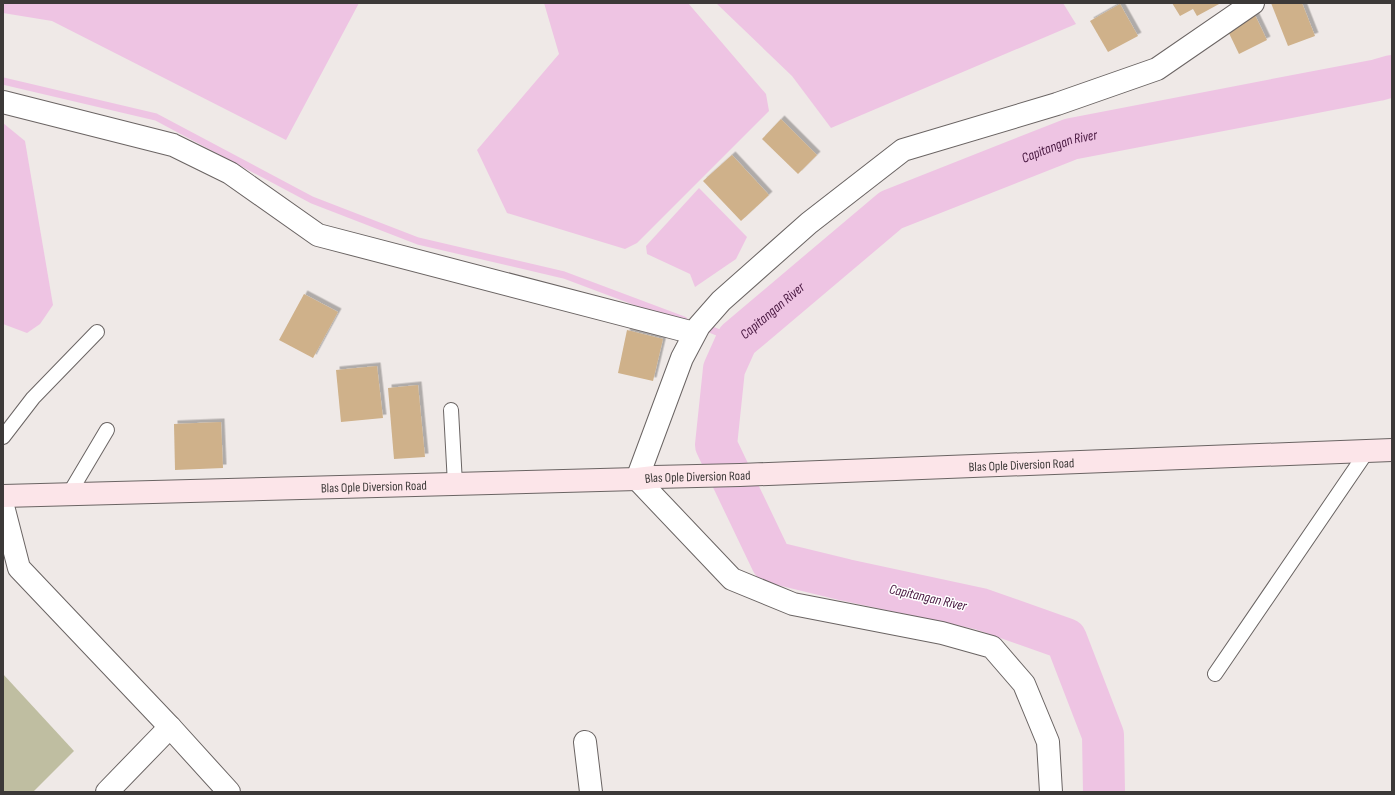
<svg xmlns="http://www.w3.org/2000/svg" width="1395" height="795" font-family="'Sofia Sans Condensed',sans-serif">
<defs>
<filter id="shadow"><feDropShadow dx="3.5" dy="-3.5" stdDeviation="0" flood-color="#0004"/></filter>
</defs>
<rect width="100%" height="100%" fill="#efe9e7"/>
<path fill="#bfbea1" d="M3,674L74,751L33,792H3Z"/>
<g fill="#eec4e3">
<path d="M3,3H359L286,140L52,21L3,13Z"/>
<path d="M544,3H688L766,94L769,111L637,243L625,249L507,213L477,150L559,54Z"/>
<path d="M716,3H1063L1076,24L831,128L792,76Z"/>
<path d="M3,123L25,141L53,305L40,324L27,333L3,324Z"/>
<path d="M699,188L747,237L736,259L695,287L690,274L647,254L646,246Z"/>
</g>
<g fill="none" stroke-linecap="round" stroke-linejoin="round">
<g stroke="#eec4e3" stroke-width="7">
<path d="M3,81L156,117L312,200L418,241L564,275L684,320"/>
<path d="M702,326L737,340"/>
</g>
<path stroke="#eec4e3" stroke-width="42" id="s1" d="M1104,792L1103,735L1066,639L981,609L846,580L772,562L716,445L724,369L737,340L891,210L1071,139L1378,80L1392,76"/>
</g>
<g fill="#cfb18a" filter="url(#shadow)">
<path d="M1172,3H1221L1197,16L1193,9L1180,16Z"/>
<path d="M1271,3H1302L1315,36L1288,46Z"/>
<path d="M1120,4L1138,36L1108,52L1090,21Z"/>
<path d="M1254,13L1267,40L1239,54L1226,27Z"/>
<path d="M781,119L817,155L798,174L762,139Z"/>
<path d="M732,155L769,195L741,221L703,181Z"/>
<path d="M304,294L338,312L313,358L279,340Z"/>
<path d="M627,330L663,339L653,381L618,373Z"/>
<path d="M377,366L383,418L341,422L336,370Z"/>
<path d="M418,385L425,457L394,459L388,388Z"/>
<path d="M221,422L223,468L175,470L174,424Z"/>
</g>
<g fill="none" stroke-linecap="round" stroke-linejoin="round">
<defs>
<g id="service">
<path d="M451,410L455,484"/>
<path d="M3,437L33,398L97,332"/>
<path d="M69,494L107,430"/>
<path d="M1215,674L1368,450"/>
</g>
<g id="minor">
<path d="M3,102L173,145L230,173L318,235L694,333"/>
<path d="M3,506L19,568L170,727L229,792"/>
<path d="M585,742L591,792"/>
<path d="M107,792L170,727"/>
<path d="M1051,792L1048,742L1024,684L992,647L942,633L793,604L732,579L637,479L682,358L699,326L721,301L809,223L903,150L1057,104L1157,69L1253,3"/>
</g>
<g id="secondary">
<path id="s2" d="M3,496L637,479L654,477L740,475L1392,450"/>
</g>
</defs>
<use href="#service" stroke="#6a6463" stroke-width="16"/>
<use href="#minor" stroke="#6a6463" stroke-width="24"/>
<use href="#secondary" stroke="#6a6463" stroke-width="24"/>
<use href="#service" stroke="#fff" stroke-width="14"/>
<use href="#minor" stroke="#fff" stroke-width="22"/>
<use href="#secondary" stroke="#fce5e9" stroke-width="22"/>
</g>
<g text-anchor="middle" stroke-width="3" stroke-linejoin="round" paint-order="stroke">
<g font-size="13" fill="#3c3938" stroke="#fff">
<text dy="5" stroke="none"><textPath href="#s2" startOffset="1019">Blas Ople Diversion Road</textPath></text>
<text dy="5" stroke="none"><textPath href="#s2" startOffset="695">Blas Ople Diversion Road</textPath></text>
<text dy="5" stroke="none"><textPath href="#s2" startOffset="371">Blas Ople Diversion Road</textPath></text>
</g>
<g font-size="14" font-style="italic" fill="#47163f" stroke="#fff">
<text dy="5" stroke="none"><textPath href="#s1" startOffset="1084">Capitangan River</textPath></text>
<text dy="5" stroke="none"><textPath href="#s1" startOffset="748">Capitangan River</textPath></text>
<text transform="translate(928 597) rotate(13)" y="5">Capitangan River</text>
</g>
</g>
<rect width="1395" height="795" fill="none" stroke="#3c3938" stroke-width="8"/>
</svg>
